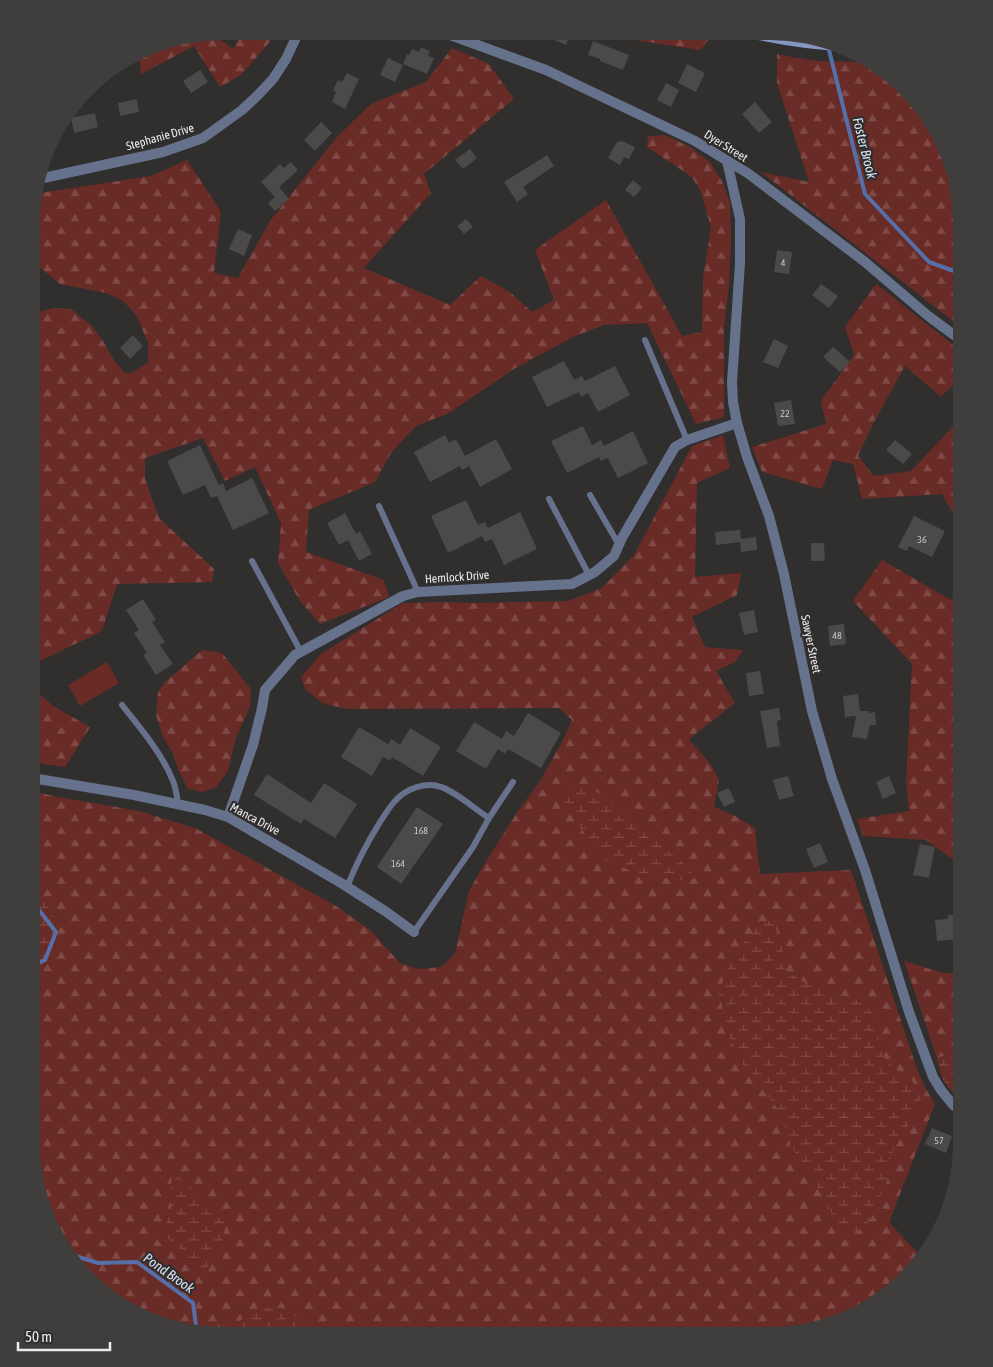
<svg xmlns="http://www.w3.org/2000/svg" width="993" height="1367" font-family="'Asap Condensed',sans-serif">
<defs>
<pattern id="forest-firs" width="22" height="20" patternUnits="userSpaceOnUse" patternTransform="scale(1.25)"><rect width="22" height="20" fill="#692b26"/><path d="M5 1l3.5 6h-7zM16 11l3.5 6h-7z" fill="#7f4a46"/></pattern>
<pattern id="wetland-marsh" width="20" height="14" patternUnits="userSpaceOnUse" patternTransform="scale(1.25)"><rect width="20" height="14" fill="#692b26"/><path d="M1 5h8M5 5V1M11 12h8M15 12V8" fill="none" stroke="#7f4a46"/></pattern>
</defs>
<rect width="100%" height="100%" fill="#312e2e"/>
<g fill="url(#forest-firs)">
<path d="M244,31H279L241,75L220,87L194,46L141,74L139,54L161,42L211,33L233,49Z"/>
<path d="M597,32L692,33L710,38L700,50L603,35Z"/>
<path d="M452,48L489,64L514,99L424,174L431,193L364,268L450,305L481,276L510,292L532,312L554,300L535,250L606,200L682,336L702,332L703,278L711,228L701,192L692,177L647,147L648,136L665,135L690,147L710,162L723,183L730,202L731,239L729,284L724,328V417L696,424L647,323L604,325L573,337L514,369L449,413L416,426L391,453L375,482L309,510L306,552L384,580L389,597L320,624L300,601L278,563L281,523L255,467L225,481L203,438L145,458V479L159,518L214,569L212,582L117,584L102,631L32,665L33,314L53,308L71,309L91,325L103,341L113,359L125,373L130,374L148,362V343L137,316L123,301L106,293L60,284L33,262V197L34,194L151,176L187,160L221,212L214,273L238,278L270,221L336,138L371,104L426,82Z"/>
<path d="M777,54L796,58L818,61L872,62L887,71L942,138L962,222V328L761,172L809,182L777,83Z"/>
<path d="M876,284L962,352V376L941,397L905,366L874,422L858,456L874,476L911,471L962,417V445L952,458L962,467V529L942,494L862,499L853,464L833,460L822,489L762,472L752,447L826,424L821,401L854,355L845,327Z"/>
<path d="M723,435L730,468L697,483L695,577L741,573L737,595L692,617L705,647L743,650L735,662L716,671L735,703L689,739L711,765L719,780L714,807L735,816L755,828L760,874L851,870L917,1069L927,1091L935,1104L889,1222L920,1256L924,1257L896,1288L855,1316L771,1336L198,1334L150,1321L106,1296L51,1229L31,1145L32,981L45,966L56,932L55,920L32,873V791L58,797L139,811L195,828L336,906L370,930L400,963L418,969L442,967L455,953L469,891L485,863L518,811L540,781L561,744L572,720L559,708L346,709L322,703L305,689L301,677L321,654L403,603L440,602L475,603L568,601L602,588L634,555L692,446Z"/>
<path d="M882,560L951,600L962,588L961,865L926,840L863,836L857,819L909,811L906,783L912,664L853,601Z"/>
<path d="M202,650L222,653L251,689L250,706L236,738L228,771L216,787L203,792L188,789L178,769L173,753L163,737L156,715L158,692L164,683Z"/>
<path d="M32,687L53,706L90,727L65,767L32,762Z"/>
<path d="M904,961L943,973H961V1051L937,1058Z"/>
</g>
<g fill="url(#wetland-marsh)">
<path d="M582,785L601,794L691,870L694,878L687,881L660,877L635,872L605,861L576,822L564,803L566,791Z"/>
<path d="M32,873L55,920L56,932L45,966L32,981Z"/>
<path d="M773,921L781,942L786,971L805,983L831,993L857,999L876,1016L878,1034L883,1056L898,1071L911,1079L922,1097L918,1109L888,1160L887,1181L871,1219L858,1231L841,1230L808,1169L791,1147L784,1124L775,1105L744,1066L728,1034L719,993L730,960L760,922Z"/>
<path d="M961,1051V1098C943,1086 942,1078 937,1058Z"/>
<path d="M171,1176L179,1177L190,1186L201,1204L220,1212L226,1224L221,1245L211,1265L203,1269L198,1268L175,1244L166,1237V1224L171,1209L172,1188Z"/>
<path d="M263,1308H282L299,1318L301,1334H198L172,1327L214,1324L231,1325Z"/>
</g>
<path fill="#692b26" d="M107,662L119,683L80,706L68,685Z"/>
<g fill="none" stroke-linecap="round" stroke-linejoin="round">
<g stroke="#566fa8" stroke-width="4">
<path d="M828,46L865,194L929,262L962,274"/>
<path d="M32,966L45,960L56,932L32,901"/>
<path d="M72,1255L98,1263L137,1262L193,1303L197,1334"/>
</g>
</g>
<g fill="#4c4949">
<path d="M535,32H571L566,45Z"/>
<path d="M593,41L629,55L623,70L600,61V59L588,55Z"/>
<path d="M421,47L430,51L428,56L434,58L427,74L403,64L407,54L409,55L412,49L419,52Z"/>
<path d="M388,58L403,65L395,82L380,75Z"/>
<path d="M687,64L705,73L696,92L678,83Z"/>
<path d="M200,70L208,82L191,93L183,81Z"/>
<path d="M347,73L359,79L345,109L332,102L336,92L333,90L338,80L342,82Z"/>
<path d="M666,83L679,90L671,107L657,100Z"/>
<path d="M137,99L139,112L120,116L118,103Z"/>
<path d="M755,102L772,122L759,133L742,114Z"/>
<path d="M95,113L98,127L74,133L71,118Z"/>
<path d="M321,122L332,133L315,151L304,140Z"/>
<path d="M622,141L635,147L629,159L624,157L620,165L608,158L617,142Z"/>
<path d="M470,149L477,158L463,169L455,160Z"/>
<path d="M547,155L554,166L523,187L528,194L517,202L504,182Z"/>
<path d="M291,162L298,170L279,187L289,199L275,211L268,203L275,197L261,182L280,164L284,168Z"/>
<path d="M633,180L642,188L634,197L625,190Z"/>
<path d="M466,219L473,227L464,234L457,226Z"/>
<path d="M238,229L252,235L244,256L229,249Z"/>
<path d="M777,250L792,252L789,274L774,272Z"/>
<path d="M821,284L838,296L829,308L812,295Z"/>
<path d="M133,335L143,346L130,359L120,348Z"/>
<path d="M774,339L788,346L778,368L763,362Z"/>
<path d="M833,347L850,362L840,372L823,357Z"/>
<path d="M564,361L574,380L582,376L585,381L615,366L630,395L598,412L588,393L581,397L579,392L547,407L532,377Z"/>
<path d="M791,400L795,424L778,426L774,403Z"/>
<path d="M583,426L592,445L601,440L604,446L633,431L648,463L618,478L608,458L601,461L599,457L567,473L551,441Z"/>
<path d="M445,435L449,443L456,439L465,456L496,439L512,469L480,487L469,466L462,470L460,466L430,482L414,452Z"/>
<path d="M895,440L912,454L903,464L886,450Z"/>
<path d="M200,445L219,485L223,483L226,491L252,478L269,513L233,530L217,496L211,498L205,485L183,495L167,461Z"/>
<path d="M466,500L478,525L485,522L488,528L520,512L537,549L504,565L492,539L485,542L482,536L448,553L431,516Z"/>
<path d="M345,513L356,534L360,531L372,554L359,561L348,540L339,545L327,523Z"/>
<path d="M914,516L945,531L932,557L909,546L907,551L898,547Z"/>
<path d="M740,530L741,539L756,537L757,550L741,552L740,542L716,545L715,532Z"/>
<path d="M811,543H824L825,561H811Z"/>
<path d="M143,599L156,620L152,622L165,642L160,645L173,664L156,675L143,655L147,653L134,633L139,630L126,610Z"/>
<path d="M754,610L758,632L744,635L739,613Z"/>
<path d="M844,624L846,644L830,646L828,626Z"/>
<path d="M760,671L764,694L749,696L746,673Z"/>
<path d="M858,694L860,711H869V713L875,712L876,725H870L867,739L852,737L856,716L845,717L843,696Z"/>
<path d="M779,708L781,720L777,721L780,746L767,748L760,711Z"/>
<path d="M528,713L561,733L541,768L508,749L505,754L498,749L486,769L456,751L474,722L502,739L506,731L514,736Z"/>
<path d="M359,727L388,744L391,739L400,745L410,728L441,747L423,776L392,757L390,761L383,757L372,776L341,757Z"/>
<path d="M267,774L311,803L324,783L357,804L335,838L304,819L301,824L254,795Z"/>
<path d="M788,776L794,796L779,800L773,780Z"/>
<path d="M889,776L896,793L883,799L876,782Z"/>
<path d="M729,788L735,802L724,807L717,793Z"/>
<path d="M417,807L443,824L401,884L377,867Z"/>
<path d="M820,843L828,862L814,868L806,849Z"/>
<path d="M920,844L935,847L929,878L913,875Z"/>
<path d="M960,914L961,927H957L958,939L937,941L935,920L948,919V915Z"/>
<path d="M932,1128L952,1136L946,1153L925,1144Z"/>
</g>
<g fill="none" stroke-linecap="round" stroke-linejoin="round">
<g stroke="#66728c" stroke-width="6">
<path d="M645,340L687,440"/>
<path d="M590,495L619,545"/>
<path d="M549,499L589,575"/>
<path d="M379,506L418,592"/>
<path d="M252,561L301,652"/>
<path d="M122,705C140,728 162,753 173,781C176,788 177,797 178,804"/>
<path d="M489,818L513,782"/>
<path d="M347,887C356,864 367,843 380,822C385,815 389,807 396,800C406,789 426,781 441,787C455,791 476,810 489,818L473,847L414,932"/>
</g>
<g stroke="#66728c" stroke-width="10">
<path d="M442,32L546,70L695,141L749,174L865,262L927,315L962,341"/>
<path d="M727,161L740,219V263L732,382L733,402L737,423L747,457L769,516L784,574L812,711L832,779L865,870L909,1012L933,1077L941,1090L953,1105L961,1110"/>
<path d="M39,179L163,152L203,138L242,110L257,96L273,79L286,59L299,31"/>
<path d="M32,778L134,795L205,810L228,817L341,883L385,911L414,932"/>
<path d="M228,817L253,745L262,708L265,690L295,655L403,596L418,592L572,584L595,572L614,556L622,538L675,447L687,440L737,423"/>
</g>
<path stroke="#8497c0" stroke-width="10" d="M750,33C781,40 813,45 844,46"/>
</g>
<g text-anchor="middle" stroke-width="4.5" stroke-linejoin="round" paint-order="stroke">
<g font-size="10" fill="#c4c2c2">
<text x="783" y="266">4</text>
<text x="785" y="417">22</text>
<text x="922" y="543">36</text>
<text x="837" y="639">48</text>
<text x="421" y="834">168</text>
<text x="398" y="867">164</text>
<text x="939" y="1144">57</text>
</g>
<g font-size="12" fill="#ecebea" stroke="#312e2e">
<text transform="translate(160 137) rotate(-16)" y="4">Stephanie Drive</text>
<text transform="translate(726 146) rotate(32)" y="4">Dyer Street</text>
<text transform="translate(457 577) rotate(-4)" y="4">Hemlock Drive</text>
<text transform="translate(811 644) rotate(78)" y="4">Sawyer Street</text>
<text transform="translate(255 819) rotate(28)" y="4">Manca Drive</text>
</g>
<g font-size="14" font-style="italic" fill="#d9e1f2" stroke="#312e2e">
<text transform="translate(865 148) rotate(76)" y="5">Foster Brook</text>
<text transform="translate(169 1273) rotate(35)" y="5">Pond Brook</text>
</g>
</g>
<path d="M0 0H993V1367H0ZM223 40H770A183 183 0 0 1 953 223V1144A183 183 0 0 1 770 1327H223A183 183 0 0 1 40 1144V223A183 183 0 0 1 223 40Z" fill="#403d3d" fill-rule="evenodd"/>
<path d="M18 1342v8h92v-8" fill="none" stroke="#ecebea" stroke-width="2.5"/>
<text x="25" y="1342" font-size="15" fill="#ecebea" stroke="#312e2e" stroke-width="4" paint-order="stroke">50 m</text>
</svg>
